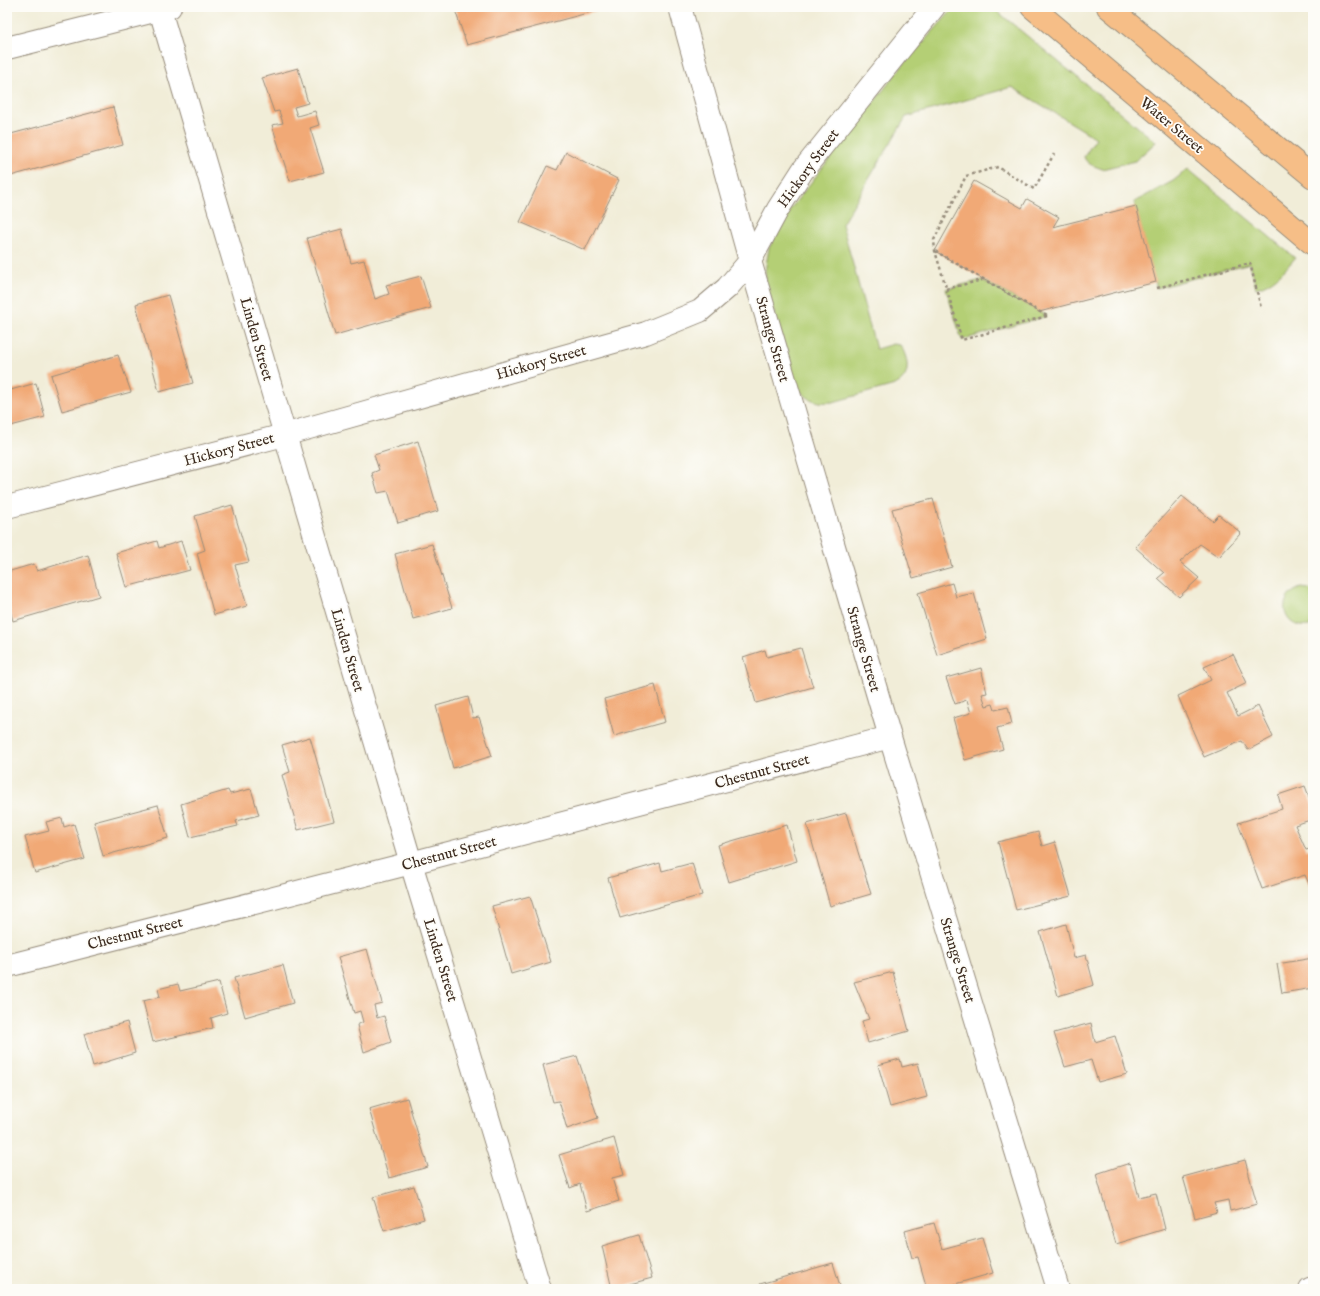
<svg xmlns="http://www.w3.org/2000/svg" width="1320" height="1296" font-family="'IM FELL English',serif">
<rect width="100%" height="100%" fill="#fdfcf7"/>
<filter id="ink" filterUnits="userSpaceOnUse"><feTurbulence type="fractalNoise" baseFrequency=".025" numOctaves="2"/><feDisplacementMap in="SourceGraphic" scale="8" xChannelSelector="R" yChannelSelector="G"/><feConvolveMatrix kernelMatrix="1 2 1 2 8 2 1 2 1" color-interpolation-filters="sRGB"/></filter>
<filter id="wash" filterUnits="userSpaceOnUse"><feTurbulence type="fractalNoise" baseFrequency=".012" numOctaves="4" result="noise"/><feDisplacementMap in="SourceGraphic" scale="16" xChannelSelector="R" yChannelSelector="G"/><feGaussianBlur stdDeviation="0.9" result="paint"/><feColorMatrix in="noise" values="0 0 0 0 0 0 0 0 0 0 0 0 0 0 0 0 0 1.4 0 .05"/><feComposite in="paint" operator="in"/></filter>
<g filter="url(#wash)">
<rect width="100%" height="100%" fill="#f1edd8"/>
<g fill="#b4cf75" stroke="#787c4a">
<path d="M955,7H992L1156,142L1135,161L1102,169C1095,166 1087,165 1084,157L1096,138L1012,87L906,117L842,224L876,349L893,344L900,345C906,353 911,370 903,379C901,382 898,383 895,385L833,402C815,404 806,399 795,385L767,288L765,271L769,248L784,217L906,61Z"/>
<path d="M1188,169L1295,258C1284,271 1273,284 1256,288L1250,263L1157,288L1134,202L1173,181Z"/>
<path d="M982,280L1047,316L962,340L946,289Z"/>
<path d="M1301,588L1309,589L1313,591V625C1285,634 1272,598 1301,588Z"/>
</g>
<g id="blocks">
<g fill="#f1a976">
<path d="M454,7H599V10L467,45Z"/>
<path d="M298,68L308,103L294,107L297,116L315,111L319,125L310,128L324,172L290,181L272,125L283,123L279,111L274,112L262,78Z"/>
<path d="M113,107L123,145L7,177V135Z"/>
<path d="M566,152L619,180L585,250L520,222L547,166L557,170Z"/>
<path d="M974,181L1022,208L1027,199L1059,217L1053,227L1136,206L1156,282L1039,312L935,251Z"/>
<path d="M342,229L351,263L364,260L375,299L389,294L386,285L421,276L431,308L335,335L307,238Z"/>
<path d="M168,295L193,383L159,392L136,304Z"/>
<path d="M118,355L131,392L62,411L51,375Z"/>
<path d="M36,383L45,417L7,427V391Z"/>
<path d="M418,441L438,511L398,523L388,491L378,493L372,473L379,470L374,455Z"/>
<path d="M1182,496L1213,521L1219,515L1241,533L1219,557L1200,544L1180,562L1199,578L1179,597L1158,578L1164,573L1135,547Z"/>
<path d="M933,499L952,567L913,578L892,509Z"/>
<path d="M232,505L249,562L235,565L247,606L214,615L197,553L205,550L195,516Z"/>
<path d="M157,541L159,548L181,541L190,570L126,587L116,553Z"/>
<path d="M432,544L452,608L413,619L395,554Z"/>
<path d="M88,555L99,596L13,621L7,599V572L34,564L37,571Z"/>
<path d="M952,583L956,597L974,593L987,639L937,655L918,593Z"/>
<path d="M801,648L813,687L756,703L743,657L765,650L767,657Z"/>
<path d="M1233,654L1247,683L1227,693L1238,716L1258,706L1273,737L1248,750L1242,741L1204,757L1178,696L1211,680L1204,667Z"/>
<path d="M981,668L987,693L982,694L986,706L993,704L995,710L1008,707L1012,724L997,728L1003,749L965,760L953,718L971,713L967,700L955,704L946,678Z"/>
<path d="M655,685L665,722L614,736L604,699Z"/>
<path d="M468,697L473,718L479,717L492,756L453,768L436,706Z"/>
<path d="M310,737L334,821L298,830L282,775L290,772L282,745Z"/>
<path d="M1305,786L1313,807V819L1295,825L1306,850L1313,848V885L1310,886L1305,875L1262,889L1238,823L1282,809L1278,795Z"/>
<path d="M251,789L259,815L236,821L238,826L190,837L181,804L228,790L230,794Z"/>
<path d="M158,805L168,838L103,856L94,822Z"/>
<path d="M846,813L871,894L830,906L807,824Z"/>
<path d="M62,818L64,827L74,824L85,859L35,873L25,837L49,831L46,822Z"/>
<path d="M787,825L797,861L729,882L718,845Z"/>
<path d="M1038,832L1042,846L1055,842L1071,896L1016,910L998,842Z"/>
<path d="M660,863L662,871L692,863L702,895L620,918L608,878Z"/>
<path d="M530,896L551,962L511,974L492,906Z"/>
<path d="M1066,924L1074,958L1086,955L1094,985L1058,996L1040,932Z"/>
<path d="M367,949L382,1003L374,1005L377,1018L384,1016L391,1042L364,1052L357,1025L363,1022L360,1011L354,1013L338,957Z"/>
<path d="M1313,958V988L1282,993L1277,964Z"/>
<path d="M283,965L293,1003L245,1017L234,978Z"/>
<path d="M893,972L909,1031L868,1043L862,1021L869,1019L854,982Z"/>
<path d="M219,982L227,1013L211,1018L213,1028L153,1042L143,1001L160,997L158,989L178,984L180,991Z"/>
<path d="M127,1022L135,1053L93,1066L84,1034Z"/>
<path d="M1091,1023L1095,1042L1115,1036L1127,1074L1098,1082L1091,1060L1065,1067L1054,1033Z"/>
<path d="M577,1056L598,1118L567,1129L559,1101L553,1102L543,1065Z"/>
<path d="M900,1059L902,1067L918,1063L927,1097L890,1107L878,1065Z"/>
<path d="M407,1098L428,1167L389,1178L369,1109Z"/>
<path d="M614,1138L624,1175L612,1178L619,1201L587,1211L580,1184L570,1188L559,1155Z"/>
<path d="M1245,1160L1257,1204L1230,1211L1228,1200L1214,1203L1217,1212L1195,1218L1183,1177Z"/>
<path d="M1130,1163L1139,1197L1156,1193L1165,1229L1116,1244L1096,1174Z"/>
<path d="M414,1186L424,1219L384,1231L373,1197Z"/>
<path d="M934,1223L942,1249L982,1238L993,1273L938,1289H927L918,1257L912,1258L905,1231Z"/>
<path d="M639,1235L652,1278L612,1289L602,1246Z"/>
<path d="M833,1263L841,1289H762L760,1284Z"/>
</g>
</g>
</g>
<g filter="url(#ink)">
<use href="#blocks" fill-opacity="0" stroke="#968c7b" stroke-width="1"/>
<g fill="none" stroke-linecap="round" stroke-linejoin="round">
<defs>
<g id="minor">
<path d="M680,7L750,261L828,526L890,737L1058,1289"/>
<path d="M160,10L411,863L540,1289"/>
<path d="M7,48L170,7"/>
<path d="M7,507L284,435L646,333L700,311L727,288L750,261L778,209L803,170L934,7"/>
<path d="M7,966L411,863L890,737"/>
<path d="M1310,1289L1313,1288"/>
</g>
<g id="major">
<path d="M1032,7L1313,244"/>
<path d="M1108,7L1313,177"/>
</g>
</defs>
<use href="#minor" stroke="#968c7b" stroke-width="24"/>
<use href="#major" stroke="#968c7b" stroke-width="24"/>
<g stroke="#968c7b" stroke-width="2.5" stroke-dasharray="3 3" stroke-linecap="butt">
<path d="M935,251L1047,316"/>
<path d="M1157,288L1250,263L1261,308"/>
<path d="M946,289L982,280"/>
<path d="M1047,316L962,340L935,251L934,240L966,176L998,167L1034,189L1054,154"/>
</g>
<use href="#minor" stroke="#fff" stroke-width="22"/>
<use href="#major" stroke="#f6be87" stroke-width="22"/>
</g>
</g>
<g text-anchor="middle" stroke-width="3.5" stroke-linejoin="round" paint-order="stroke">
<g font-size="15" fill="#3b2a1e" stroke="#fdfcf7">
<text transform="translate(1172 125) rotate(40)" y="5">Water Street</text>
<text transform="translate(808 168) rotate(-54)" y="5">Hickory Street</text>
<text transform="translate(257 339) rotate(74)" y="5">Linden Street</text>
<text transform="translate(773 339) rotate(74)" y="5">Strange Street</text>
<text transform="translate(541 362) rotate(-16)" y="5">Hickory Street</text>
<text transform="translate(229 449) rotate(-15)" y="5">Hickory Street</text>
<text transform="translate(864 649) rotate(74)" y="5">Strange Street</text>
<text transform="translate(348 650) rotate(74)" y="5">Linden Street</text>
<text transform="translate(762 771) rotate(-15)" y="5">Chestnut Street</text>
<text transform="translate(449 853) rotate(-15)" y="5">Chestnut Street</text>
<text transform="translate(135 933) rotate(-14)" y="5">Chestnut Street</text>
<text transform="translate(441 960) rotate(73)" y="5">Linden Street</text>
<text transform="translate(958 960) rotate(73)" y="5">Strange Street</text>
</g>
</g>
<rect width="1320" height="1296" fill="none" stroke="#fdfcf7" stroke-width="24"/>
</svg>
